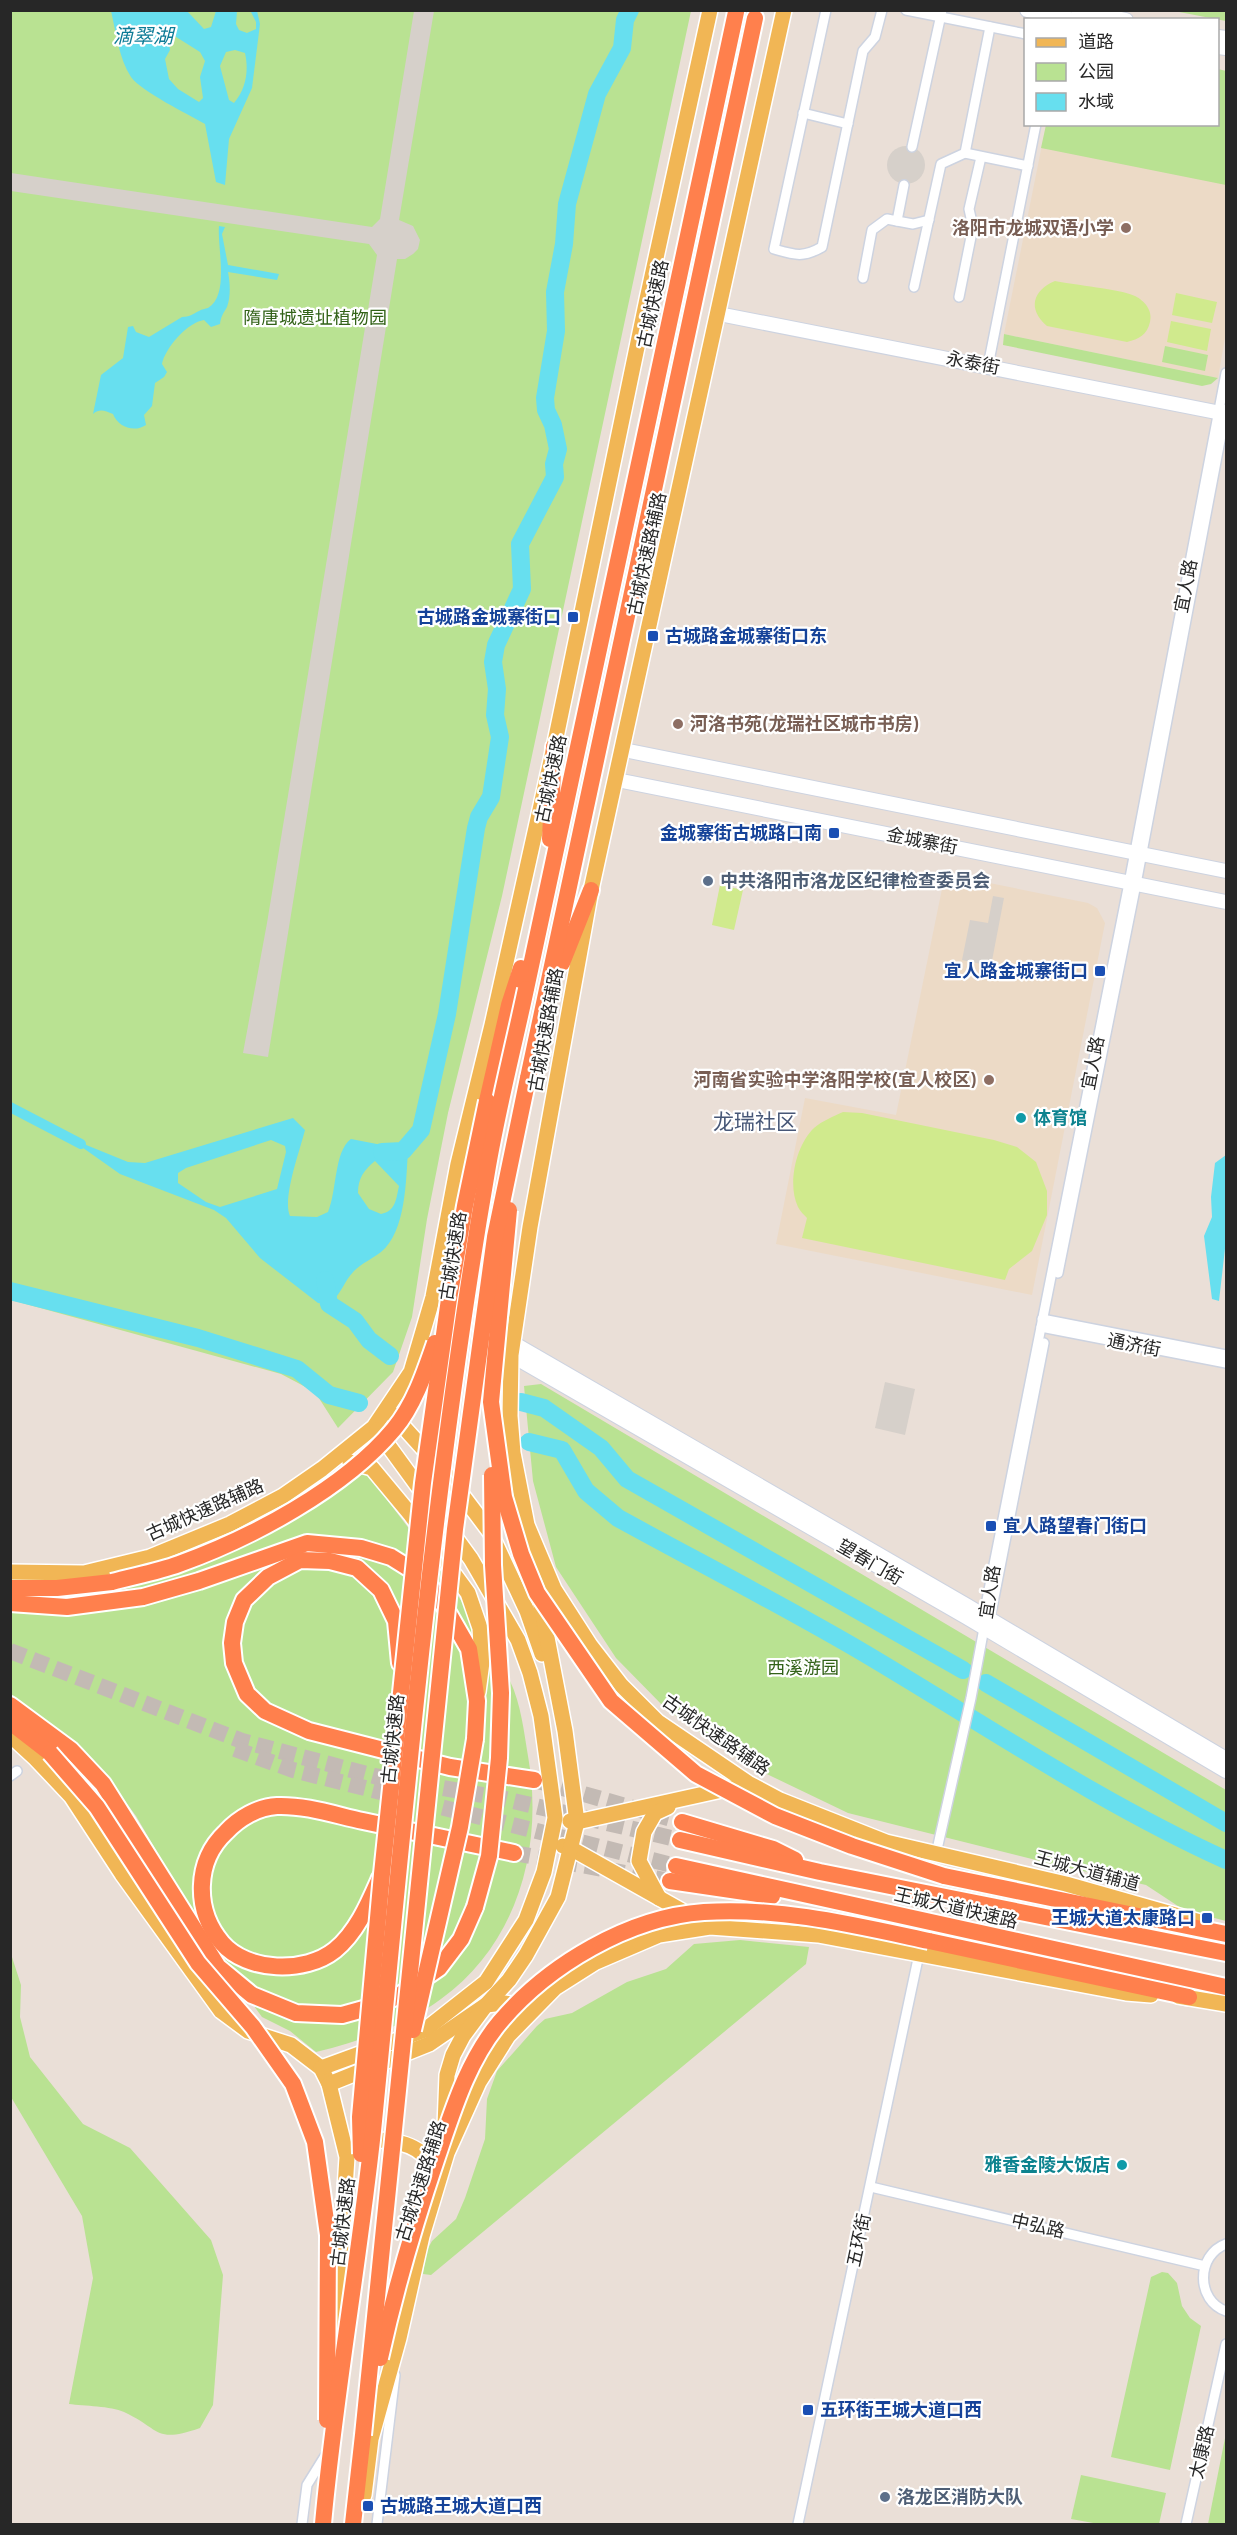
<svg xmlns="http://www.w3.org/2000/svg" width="1237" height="2535" font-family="Overpass,'Noto Sans SC',sans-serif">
<rect width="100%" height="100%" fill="#eadfd7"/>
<g fill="#ecdac6">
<path d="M1218,69L1226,71V332L1218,378L1004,334L1046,125L1218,124Z"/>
<path d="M945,874L1088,903L1097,908L1105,923L1032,1295L776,1244L805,1098L896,1115Z"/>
</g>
<g fill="#b9e292">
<path d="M10,11H691L502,896L448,1113L427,1219L412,1317L393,1372L338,1428L315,1392L281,1374L11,1300Z"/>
<path d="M1174,11H1226V21Z"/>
<path d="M1218,69L1226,71V185L1041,148L1046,125L1218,124Z"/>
<path d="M1004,334L1218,378L1211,384L1202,386L1003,345Z"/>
<path d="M1165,346L1208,355L1205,371L1162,362Z"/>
<path d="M541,1384L1226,1790V1921L1184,1910L1146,1885L1056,1865L848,1813L748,1765L666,1709L616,1658L556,1567L533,1481L524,1386Z"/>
<path d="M358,1469L366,1472C407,1527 450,1579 485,1638C493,1652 504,1666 510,1681C521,1704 524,1732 528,1756C544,1847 518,1943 441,1999C406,2025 359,2042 316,2052L290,2031L262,2017L198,1928L167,1869L136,1816L105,1774L71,1740L11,1694V1608L38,1609L102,1593L153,1577Z"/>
<path d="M740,1940L809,1947L806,1964L431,2275L423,2274L426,2252L432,2241L456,2219L465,2198L485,2139L487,2099L497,2071L537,2026L545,2019L572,2013L627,1982L666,1969L694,1944Z"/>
<path d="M11,1954L21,1985L20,2017L30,2057L83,2124L130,2148L211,2240L223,2275L213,2405L200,2428C154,2444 161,2429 124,2412C111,2406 84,2406 69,2404L93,2278L82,2216L11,2097Z"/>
<path d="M1162,2272L1168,2273L1177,2283L1182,2306L1190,2318L1201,2326L1170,2470L1111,2457L1151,2277Z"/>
<path d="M1226,2433V2524H1208Z"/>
<path d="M1081,2475L1166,2493L1159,2524H1099L1071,2519Z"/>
</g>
<g fill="#d0ea8d">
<path d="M1055,281C1074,285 1120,289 1135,296C1145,301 1153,311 1150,322C1147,335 1139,339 1127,342L1047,326C1027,309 1033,290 1055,281Z"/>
<path d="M1176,293L1217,302L1212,323L1172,315Z"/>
<path d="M1171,321L1211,329L1207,351L1167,342Z"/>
<path d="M720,885L743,890L734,930L712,925Z"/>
<path d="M843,1112L862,1113L994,1140L1017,1147L1036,1162L1047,1191V1215L1032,1251L1009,1269L1005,1280L802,1238L807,1218C804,1215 800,1211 798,1207C787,1184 796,1145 814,1128C822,1121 834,1116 843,1112Z"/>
</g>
<g fill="#d6d0ca">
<path d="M414,11H434L399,220L413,226L420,240L418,249L413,254L405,259H397L268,1057L243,1053L267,923L377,255L369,244L11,191V173L372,227L380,219Z"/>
<circle cx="906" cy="165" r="19"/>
<path d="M993,896L1004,898L991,966L962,960L970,920L988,923Z"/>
<path d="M885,1382L915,1389L905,1435L875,1428Z"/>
</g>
<g fill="#67dfef" fill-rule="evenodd">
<path d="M111,11H187L204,29L211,27L216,11H237L236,24L239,30L247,33L256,29V22L251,12L257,11L260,24L252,88L229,139L225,185L216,182L205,124C188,114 142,92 131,77C119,59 116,32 111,11ZM173,35L200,52L205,61L200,77L203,98L199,102L178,89L169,79L165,59L170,50L168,37ZM235,50L245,53C249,71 246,89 234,103L229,100L220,66L226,52Z"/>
<path d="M219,226L225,227L222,234L228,265L279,274L277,280L228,272C230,282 231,296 227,307C223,314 221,316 220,324L211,327L204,320C188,322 165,348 162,364L167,372L164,377L155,383L152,406L144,415L146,425C134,433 118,427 113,414C105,411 100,408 93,414L101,375L123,358L128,327L133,326L136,332L149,337L182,317C189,317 193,314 199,311C202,309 205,309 208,308C230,295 217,247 219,226Z"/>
<path d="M293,1118L305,1130C300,1150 282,1199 290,1216L317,1217L328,1212C337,1191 334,1151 351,1139L408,1150C406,1180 406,1232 381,1252C372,1259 362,1263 354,1271C344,1281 341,1295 329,1304L318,1303L260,1258L226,1218L214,1210L120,1174L69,1138L128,1162L145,1163ZM271,1140L285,1146L286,1152L277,1189L220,1207L206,1202L178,1183V1173L186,1168ZM375,1161L399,1186C396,1199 396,1211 381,1214L369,1209L358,1193C358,1178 364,1170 375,1161Z"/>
<path d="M1226,1155V1240L1219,1301L1212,1299L1204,1236L1212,1217L1211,1197L1215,1163Z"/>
</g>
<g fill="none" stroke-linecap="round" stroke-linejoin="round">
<path stroke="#67dfef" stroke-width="10" d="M10,1107L81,1144"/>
<g stroke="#67dfef" stroke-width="18">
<path d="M382,1152L403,1151L421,1130L447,1014L476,828L479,817L491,797L500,737L495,715L497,689L493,662L496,645L522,589L520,544L555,477L554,464L558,449L553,425L546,410L545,398L556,331L555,292L564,244L567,204L597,94L622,48L625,20L630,10"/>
<path d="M325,1280L329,1304L355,1321L369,1340L390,1356"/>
<path d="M10,1291L198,1338L297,1369L329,1395L359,1403"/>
<path d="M521,1402L544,1408L601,1448L627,1479L963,1670"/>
<path d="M529,1442L562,1450L586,1491L618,1518C700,1563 784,1606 864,1653C984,1724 1100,1803 1226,1860"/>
<path d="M986,1683L1226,1823"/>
</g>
<g stroke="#c3bab4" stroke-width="16" stroke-dasharray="16 8" stroke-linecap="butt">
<path d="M10,1651L242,1741L374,1776L505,1799L680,1840"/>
<path d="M235,1749L293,1770L676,1866"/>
<path d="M538,1781L682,1822"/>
<path d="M514,1853L670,1881"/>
</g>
<defs>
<g id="street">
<path d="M826,10L774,249C795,255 803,258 822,247L863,51L875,37L882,10"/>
<path d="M906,10L1026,34"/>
<path d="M803,113L848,124"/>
<path d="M912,147L942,10"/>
<path d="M965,153L1028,166"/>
<path d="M897,221L913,224L929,220"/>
<path d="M863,278L872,230L887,219L897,221L904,185"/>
<path d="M914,287L941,164L965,153L990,27"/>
<path d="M959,297L973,227L969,209L981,157"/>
<path d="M988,366L1036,124"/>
<path d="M1058,1273L1136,884L1226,409"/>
<path d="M1042,1319L1226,1355"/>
<path d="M1041,1327L1226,1363"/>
<path d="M987,1623L992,1608L1044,1343"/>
<path d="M10,1776L17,1771"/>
<path d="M936,1854L971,1698L984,1628V1615L1129,883L1226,373"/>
<path d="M871,2187L1205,2266"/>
<path d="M1226,2244C1196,2255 1196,2301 1226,2311"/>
<path d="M302,2524L307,2485L325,2456"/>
<path d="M377,2524L395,2375"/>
<path d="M798,2524L919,1954"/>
<path d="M1186,2524L1226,2344"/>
</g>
<g id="secondary">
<path d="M1027,10L1075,20"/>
<path d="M1078,10L1126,20"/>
<path d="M1218,37L1226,38"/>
<path d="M1218,47L1226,48"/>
<path d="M719,314L1226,414"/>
<path d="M624,750L1226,871"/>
<path d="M617,780L1226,902"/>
<path d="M513,1343L966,1605L1226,1759"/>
<path d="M511,1355L966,1617L1226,1771"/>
</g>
<g id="primary">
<path d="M784,10L591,890L530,1227L511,1355L510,1416L513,1453L527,1525L554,1589L590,1645L621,1685L658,1722L748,1783L780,1800L886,1842L1066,1884L1200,1922"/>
<path d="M391,1413L447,1475L490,1532L527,1611L542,1654"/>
<path d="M350,1462L372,1468L411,1515L468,1593L480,1628L482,1662L478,1692"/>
<path d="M10,1572L84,1573L150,1557L230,1524L283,1496L322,1469L374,1427L411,1372L433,1297L458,1164L492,1025L554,747L647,299L710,10"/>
<path d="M10,1735L36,1759L71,1796L122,1874L221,2011L248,2031L291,2045L321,2068L329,2084L347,2157L334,2364"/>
<path d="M570,1821L577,1822L731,1788"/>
<path d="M563,1846L572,1849L691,1916"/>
<path d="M659,1898L639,1861L644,1832L655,1813L668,1807"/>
<path d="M1178,1996L1226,2004"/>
<path d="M321,2068L425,2030L486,1982L526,1920L544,1872L555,1818L541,1716L530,1673L518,1640L471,1559L377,1430"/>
<path d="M329,2084L429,2044L486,2005L504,2003L526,2006"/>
<path d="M445,2126L447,2075L453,2055L463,2036L486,2005L509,1980L526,1955L558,1897L577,1822L565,1731L539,1596"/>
<path d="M362,2142L365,2139C385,2140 416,2141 428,2161C431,2166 433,2173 435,2179"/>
<path d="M364,2495L371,2439L399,2338L422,2236L447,2153L479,2082L508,2036L555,1988L596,1962L659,1935L710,1927L818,1935L1126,1993L1151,1995"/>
</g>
<g id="highway">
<path d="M550,839L554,747"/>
<path d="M562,963L591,890"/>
<path d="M526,989L736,12"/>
<path d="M528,1078L755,18"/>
<path d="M487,1101L509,1005L521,968"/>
<path d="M10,1588H57L112,1582"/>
<path d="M10,1603L67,1607L143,1597L199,1581L307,1543L361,1548L391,1557L423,1577L442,1602L469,1649L477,1701L475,1739"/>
<path d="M400,1663L396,1621L381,1590L357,1568L330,1561L300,1560L268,1577L244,1600L235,1622L232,1643L234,1663L247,1694L265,1711L309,1731L450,1767L534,1780"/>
<path d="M10,1705L71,1750L103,1784L218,1967L252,1995L296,2013L342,2015L378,2005L400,1995L439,1968L461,1939L475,1907"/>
<path d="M10,1722L50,1753"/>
<path d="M682,1822L773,1849L795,1860"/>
<path d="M680,1840L820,1872L1226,1953"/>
<path d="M676,1866L1226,1987"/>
<path d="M944,1876L1226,1934"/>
<path d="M380,1878C369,1903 357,1932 335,1950C305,1974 247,1972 222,1943C194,1910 195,1861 226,1832C239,1818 258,1807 277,1806C306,1805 335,1815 363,1821C413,1832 464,1842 514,1853"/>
<path d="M670,1881L772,1896"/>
<path d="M929,1941L1189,1997"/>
<path d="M353,2524L363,2435"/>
</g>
</defs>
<use href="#street" stroke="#cdd3e0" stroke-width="12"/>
<use href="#secondary" stroke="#cdd3e0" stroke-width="16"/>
<use href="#primary" stroke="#fff" stroke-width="18"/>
<use href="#highway" stroke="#fff" stroke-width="20"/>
<use href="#street" stroke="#fff" stroke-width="9"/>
<use href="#secondary" stroke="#fff" stroke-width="14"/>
<use href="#primary" stroke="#f1b655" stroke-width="15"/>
<use href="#highway" stroke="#ff804d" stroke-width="16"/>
<defs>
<g id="highway-bridge">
<path d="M509,1210L491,1402L504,1497L521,1554L537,1593L611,1701L696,1774L775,1816L852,1846L944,1876"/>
<path d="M112,1582C134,1576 157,1572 179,1564C251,1538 344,1489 394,1429C414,1405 425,1372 435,1343"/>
<path d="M50,1753L97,1807L198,1963L253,2027L293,2084L315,2142L328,2235L327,2420"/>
<path d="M475,1907L489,1856L499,1758L501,1693L493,1565L492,1475"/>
<path d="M413,2030L460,1827L475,1739"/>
<path d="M361,2154L360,2117L382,1874L423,1483L449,1299L465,1206L487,1101"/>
<path d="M380,2358C395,2290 415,2222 437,2157C453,2110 468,2060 500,2022C548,1965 629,1917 704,1912C780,1907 854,1925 929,1941"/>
<path d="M363,2435L455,1529L495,1237L528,1078"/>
<path d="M323,2524C335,2393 359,2262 373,2131C405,1810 432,1489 487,1172C497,1111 513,1050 526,989"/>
</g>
</defs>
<use href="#highway-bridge" stroke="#fff" stroke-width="20" stroke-linecap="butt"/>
<use href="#highway-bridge" stroke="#ff804d" stroke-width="16"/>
</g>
<g fill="#8d6e63" stroke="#fff" stroke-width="2">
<circle cx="1126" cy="228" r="6"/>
<circle cx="678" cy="724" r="6"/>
<circle cx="989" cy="1080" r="6"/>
</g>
<g fill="#1a4fb4" stroke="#fff" stroke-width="2">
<rect x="567" y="611" width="12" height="12" rx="3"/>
<rect x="647" y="630" width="12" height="12" rx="3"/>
<rect x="828" y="827" width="12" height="12" rx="3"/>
<rect x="1094" y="965" width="12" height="12" rx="3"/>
<rect x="985" y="1520" width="12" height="12" rx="3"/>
<rect x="1201" y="1912" width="12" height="12" rx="3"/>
<rect x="802" y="2404" width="12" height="12" rx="3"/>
<rect x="362" y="2500" width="12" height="12" rx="3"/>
</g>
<g fill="#5c6f8a" stroke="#fff" stroke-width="2">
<circle cx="708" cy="881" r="6"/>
<circle cx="885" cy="2497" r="6"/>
</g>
<g fill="#0f9aa8" stroke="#fff" stroke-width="2">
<circle cx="1021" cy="1118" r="6"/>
<circle cx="1122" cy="2165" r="6"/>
</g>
<g text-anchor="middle" stroke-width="4.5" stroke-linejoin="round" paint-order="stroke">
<g font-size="18" font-weight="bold" fill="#785e54" stroke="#fff" text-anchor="end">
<text x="1114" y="234">洛阳市龙城双语小学</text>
<text x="690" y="730" text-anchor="start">河洛书苑(龙瑞社区城市书房)</text>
<text x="977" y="1086">河南省实验中学洛阳学校(宜人校区)</text>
</g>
<g font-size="18" fill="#272727" stroke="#fff">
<text transform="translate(653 304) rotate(-78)" y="6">古城快速路</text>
<text transform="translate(973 363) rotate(11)" y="6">永泰街</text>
<text transform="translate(647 554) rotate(-78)" y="6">古城快速路辅路</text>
<text transform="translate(1186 586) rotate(-79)" y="6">宜人路</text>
<text transform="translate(551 779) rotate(-78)" y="6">古城快速路</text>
<text transform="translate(922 841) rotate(11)" y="6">金城寨街</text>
<text transform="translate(546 1030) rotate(-80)" y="6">古城快速路辅路</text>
<text transform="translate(1093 1063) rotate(-79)" y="6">宜人路</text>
<text transform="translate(453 1256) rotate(-81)" y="6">古城快速路</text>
<text transform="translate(1134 1345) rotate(11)" y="6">通济街</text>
<text transform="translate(205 1510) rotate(-24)" y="6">古城快速路辅路</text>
<text transform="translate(870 1562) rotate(30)" y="6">望春门街</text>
<text transform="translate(990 1592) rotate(-81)" y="6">宜人路</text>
<text transform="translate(716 1735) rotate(35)" y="6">古城快速路辅路</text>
<text transform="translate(393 1739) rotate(-84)" y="6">古城快速路</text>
<text transform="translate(1087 1871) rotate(15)" y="6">王城大道辅道</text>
<text transform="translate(956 1908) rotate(13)" y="6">王城大道快速路</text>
<text transform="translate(421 2181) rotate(-72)" y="6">古城快速路辅路</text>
<text transform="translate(343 2222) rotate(-83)" y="6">古城快速路</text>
<text transform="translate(1038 2226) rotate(13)" y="6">中弘路</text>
<text transform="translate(859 2240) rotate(-78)" y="6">五环街</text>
<text transform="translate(1202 2452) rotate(-77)" y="6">太康路</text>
</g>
<g font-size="18" fill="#326218" stroke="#fff">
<text x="315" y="324">隋唐城遗址植物园</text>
<text x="803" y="1674">西溪游园</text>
</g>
<g font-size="18" font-weight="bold" fill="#164399" stroke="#fff" text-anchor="end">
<text x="561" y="623">古城路金城寨街口</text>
<text x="665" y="642" text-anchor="start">古城路金城寨街口东</text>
<text x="822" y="839">金城寨街古城路口南</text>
<text x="1088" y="977">宜人路金城寨街口</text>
<text x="1003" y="1532" text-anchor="start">宜人路望春门街口</text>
<text x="1195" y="1924">王城大道太康路口</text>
<text x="820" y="2416" text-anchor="start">五环街王城大道口西</text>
<text x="380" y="2512" text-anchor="start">古城路王城大道口西</text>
</g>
<g font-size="18" font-weight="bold" fill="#4e5e75" stroke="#fff" text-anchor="start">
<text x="720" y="887">中共洛阳市洛龙区纪律检查委员会</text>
<text x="897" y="2503">洛龙区消防大队</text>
</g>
<g font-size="18" font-weight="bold" fill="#0d838f" stroke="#fff" text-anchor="start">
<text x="1033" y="1124">体育馆</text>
<text x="1110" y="2171" text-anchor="end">雅香金陵大饭店</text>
</g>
<g font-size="20" font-style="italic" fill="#0c7b96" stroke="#fff">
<text x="143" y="43">滴翠湖</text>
</g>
<g font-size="21" fill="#475777" stroke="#fff">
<text x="755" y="1129">龙瑞社区</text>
</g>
</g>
<rect width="1237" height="2535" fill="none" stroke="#272727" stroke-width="24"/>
<rect x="1024" y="18" width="195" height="108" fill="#ffffff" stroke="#a9a9a9" stroke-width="1.5"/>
<rect x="1036" y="38" width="30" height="9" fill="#f1b655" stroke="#a9a9a9" stroke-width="1.5"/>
<text x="1078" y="48" font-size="18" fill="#272727">道路</text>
<rect x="1036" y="63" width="30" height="18" fill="#b9e292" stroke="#a9a9a9" stroke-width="1.5"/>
<text x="1078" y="78" font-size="18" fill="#272727">公园</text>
<rect x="1036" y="93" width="30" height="18" fill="#67dfef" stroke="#a9a9a9" stroke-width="1.5"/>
<text x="1078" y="108" font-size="18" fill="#272727">水域</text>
</svg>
